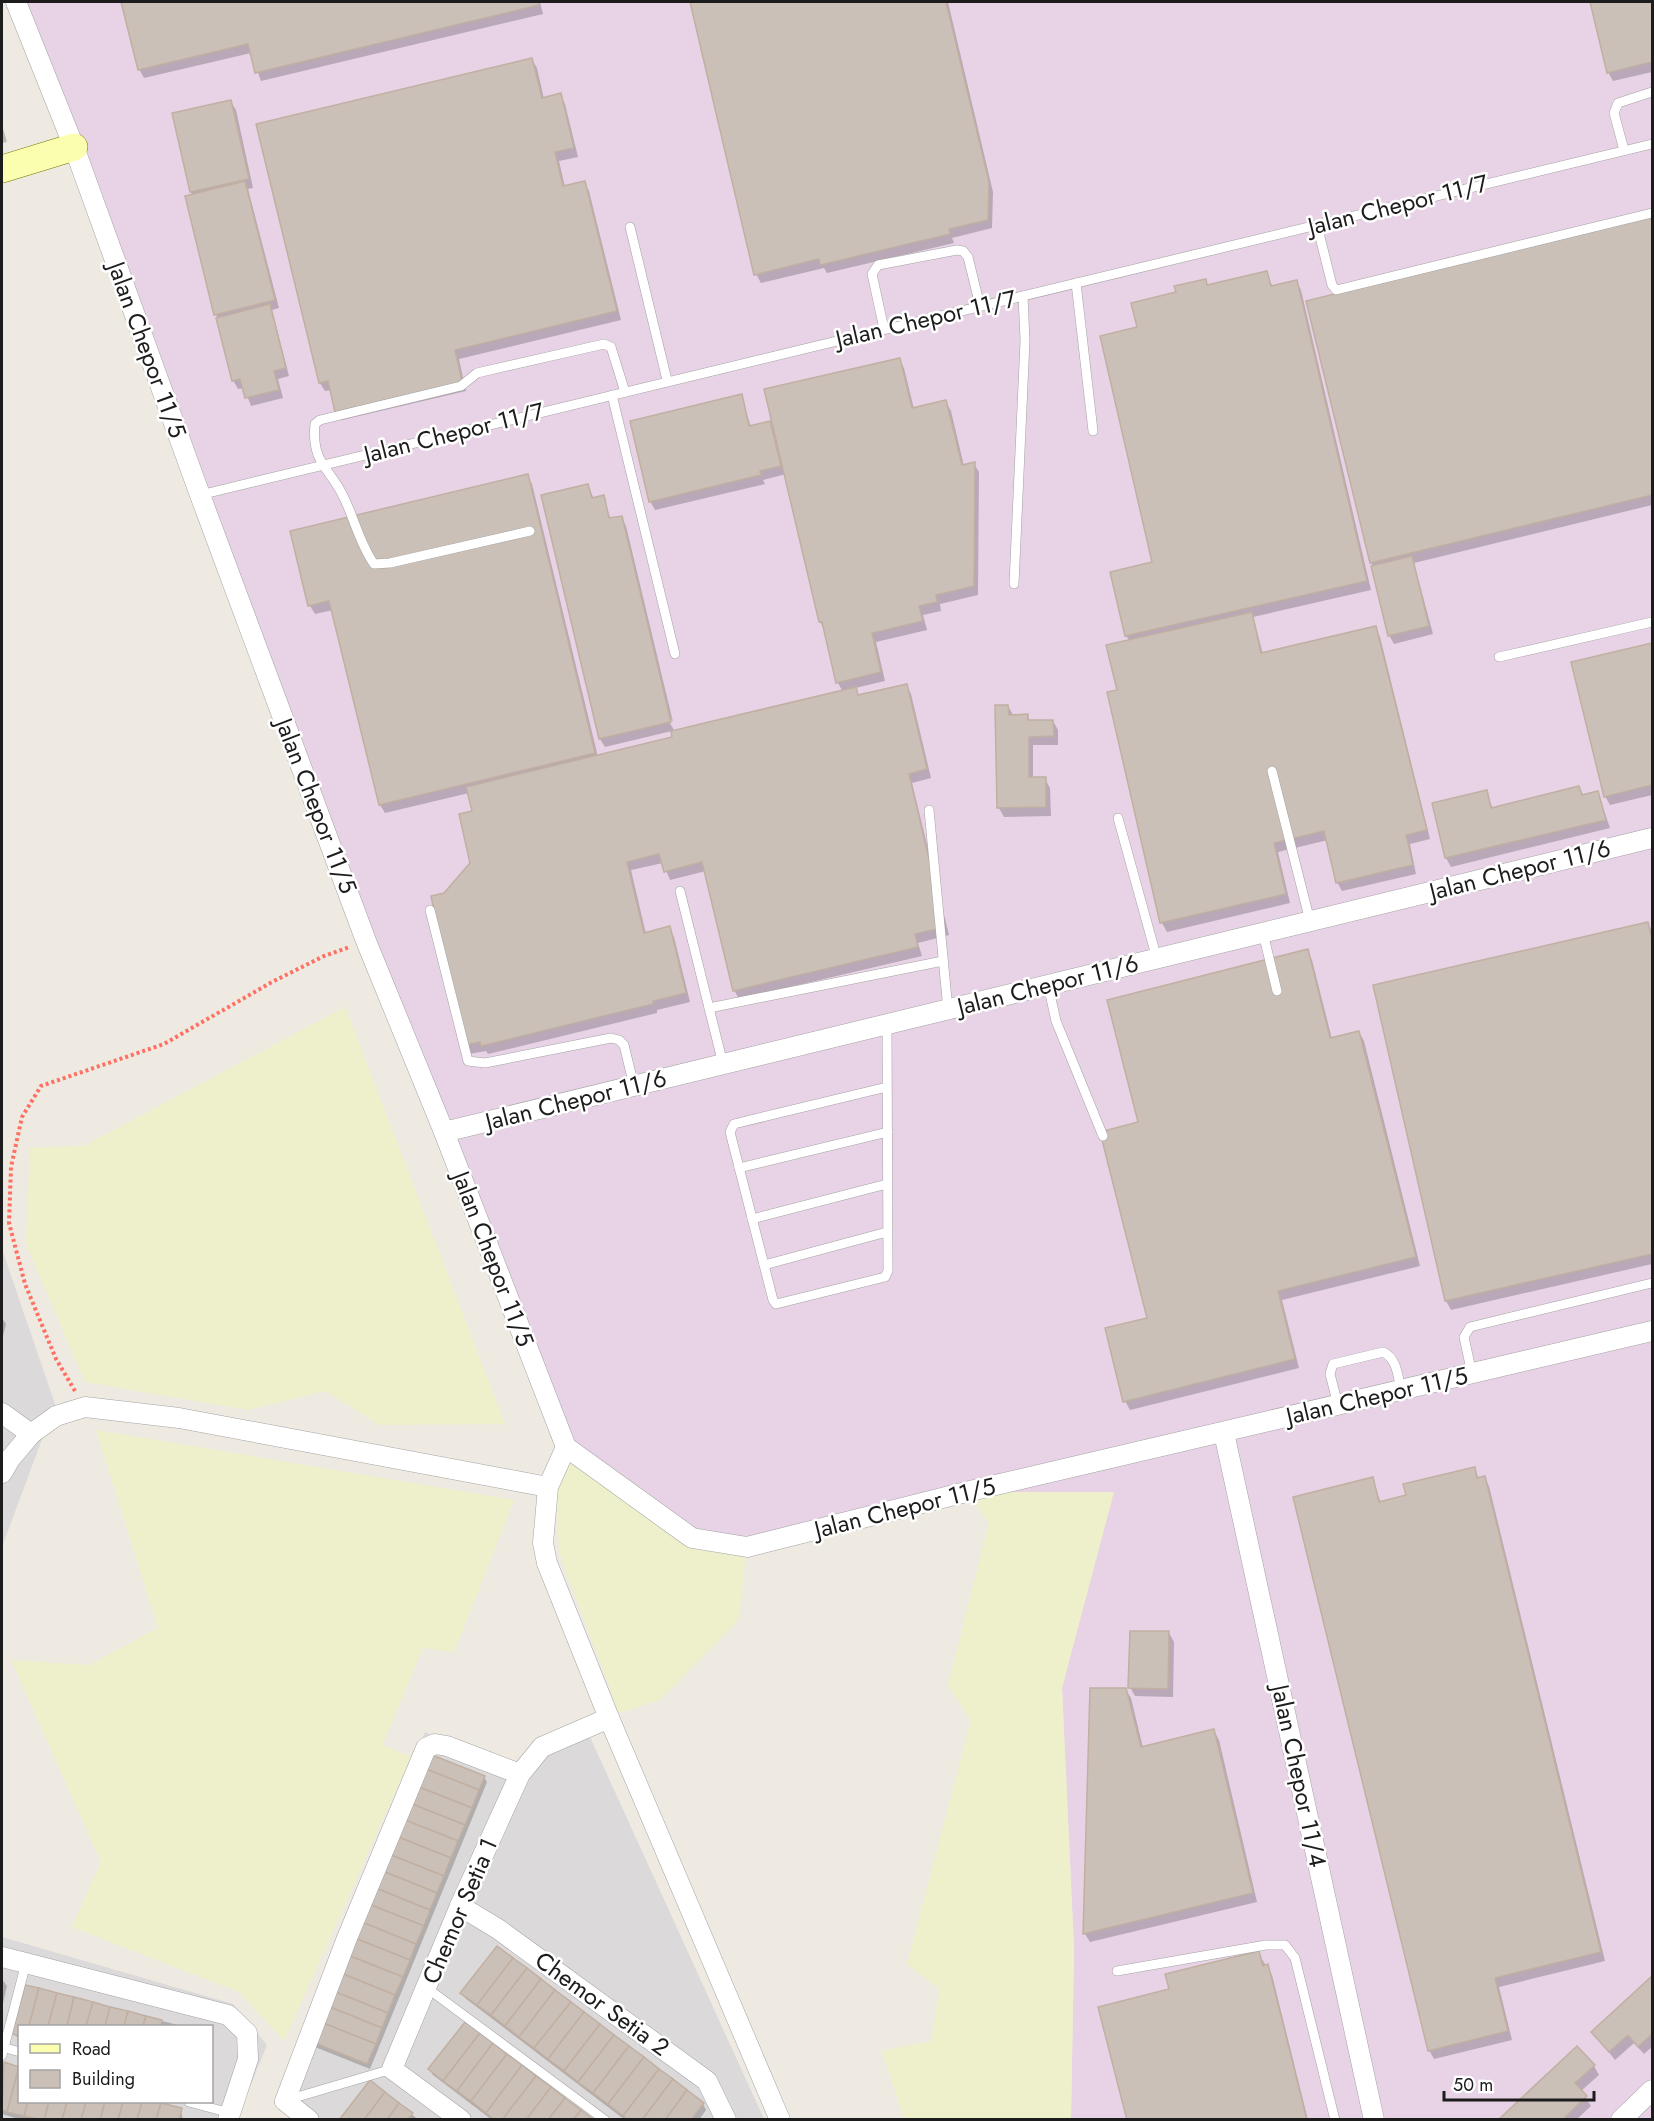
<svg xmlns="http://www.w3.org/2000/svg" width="1654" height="2121" font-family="Jost,sans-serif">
<rect width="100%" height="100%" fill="#efeae1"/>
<g fill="#dbd9d9" fill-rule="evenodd">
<path d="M2,1249L55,1404L2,1547Z"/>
<path d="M425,1732L515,1765L590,1737L764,2119L296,2120L274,2103Z"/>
<path d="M2,1937L233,2004L267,2045L237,2119H2ZM20,2026H212V2102H20Z"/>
</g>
<path fill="#e8d2e5" d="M16,2H1652V2119H1071L1074,1949L1062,1688L1113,1493L966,1492L747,1547L692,1538L554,1445L444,1132Z"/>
<g fill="#edf0ca">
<path d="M345,1007L505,1424L380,1425L325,1391L248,1410L85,1382L26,1244L30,1148L84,1146Z"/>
<path d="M96,1430L514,1500L454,1652L423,1648L382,1745L411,1757L284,2041L239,1992L72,1927L101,1862L11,1660L89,1665L158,1628Z"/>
<path d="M554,1445L692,1538L747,1547L738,1621L661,1699L619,1713L559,1553Z"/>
<path d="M966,1492H1114L1062,1688L1074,1949L1071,2119H904L882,2051L931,2041L940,1989L907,1964L971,1721L948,1685L989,1522Z"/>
</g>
<g fill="#0003">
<path d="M123,2H540L543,14L261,81L251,53L144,78L139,69Z"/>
<path d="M691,2H948L993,192L992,228L952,238L954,243L827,273L824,268L761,283L756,274Z"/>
<path d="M1591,2H1652V72L1613,81L1608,72Z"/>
<path d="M532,60L537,68L544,99L560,95L565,104L578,157L559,161L565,187L584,182L589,191L621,320L459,359L466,391L342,420L332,390L325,391L320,383Z"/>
<path d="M231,102L236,110L253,188L248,189L279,308L272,310L289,376L278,379L283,398L251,406L244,388L238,389L233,380L216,314L191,191Z"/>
<path d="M2,125L7,142L2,143Z"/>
<path d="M1652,218V505L1414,563L1433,634L1394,644L1389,635L1308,302Z"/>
<path d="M1266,273L1273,287L1296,281L1301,290L1371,590L1253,617L1263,654L1375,628L1380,637L1430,839L1410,844L1416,874L1342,891L1337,882L1328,840L1278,852L1290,903L1167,932L1162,923L1108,693L1118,691L1130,641L1126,636L1154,563L1138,328L1178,293L1205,280L1208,286Z"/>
<path d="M899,359L904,368L914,409L946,402L951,411L964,466L974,464L979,472L978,595L940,604L941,611L923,615L927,630L876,642L885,681L855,688L859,696L906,685L911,694L931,778L912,783L949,935L918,943L922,956L739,999L734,990L706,871L670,880L663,863L631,870L646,934L669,928L674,937L690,1002L657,1010V1013L488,1054L486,1051L469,1054L445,894L472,863L473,812L469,793L385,813L380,805L333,610L315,614L310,606L527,475L532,484L598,757L674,738L672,731L605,747L600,739L588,486L594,499L603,497L611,520L621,517L626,526L673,722L669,715L666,716L675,732L843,692L838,683L825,630L820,622L786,474L763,480L765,484L655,510L650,501L741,396L751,427L770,423L775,433Z"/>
<path d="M1652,644V795L1610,805L1605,796L1573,663Z"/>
<path d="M997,706H1008L1013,715L1027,716L1031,722L1053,721L1058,730V745H1033V779H1045L1050,788L1051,816L1004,817L999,808Z"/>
<path d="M1579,788L1584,796L1598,793L1610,828L1451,867L1446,858L1433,804L1486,792L1493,809Z"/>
<path d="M1648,924L1652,932V1264L1451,1310L1446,1301L1374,986Z"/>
<path d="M1307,951L1312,960L1332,1039L1359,1032L1364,1041L1420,1266L1282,1300L1299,1368L1130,1410L1125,1401L1149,1319L1139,1124Z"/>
<path d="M2,1318L6,1324L2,1340Z"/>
<path d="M1474,1468L1479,1479L1484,1477L1489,1486L1605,1961L1499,1987L1512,2040L1434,2059L1429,2050L1372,1479L1381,1503L1408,1496Z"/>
<path d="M1169,1633L1174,1642L1173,1697L1135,1696L1130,1687Z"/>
<path d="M1125,1689L1131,1698L1143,1748L1214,1731L1219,1740L1257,1902L1090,1942L1085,1934Z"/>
<path d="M484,1777L487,1782L370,2069L315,2047Z"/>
<path d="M1258,1953L1272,1975L1308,2120H1128L1171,1990Z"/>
<path d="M1652,1978V2047L1644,2054L1634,2043L1615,2060L1593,2032Z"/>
<path d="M2,1979L7,1986L2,2008Z"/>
<path d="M26,1987L182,2026H20V2040L14,2034Z"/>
<path d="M462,1993L703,2104L706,2110L699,2120H625L465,1998Z"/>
<path d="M5,2064L20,2068V2102H150L181,2110L183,2120H22L2,2114V2077Z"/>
<path d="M1594,2066L1599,2075L1581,2091L1591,2106L1576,2120H1500Z"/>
<path d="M430,2069L591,2120H492L433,2075Z"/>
<path d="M370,2082L419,2120H341Z"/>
</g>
<g fill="#cbc0b7" stroke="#c1afa2" stroke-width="1.5">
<path d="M121,2H538L539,5L255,73L248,44L138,70Z"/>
<path d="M690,2H946L989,182L988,220L949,229L950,234L820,265L819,259L754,275Z"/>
<path d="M1590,2H1652V62L1607,73Z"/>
<path d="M532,58L542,98L561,93L574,148L555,152L563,186L585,181L617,311L455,350L462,382L335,412L328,381L319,383L256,124Z"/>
<path d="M231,100L249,179L190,192L172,113Z"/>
<path d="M245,181L275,300L214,315L185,196Z"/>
<path d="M1652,216V495L1370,563L1306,301Z"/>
<path d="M1267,271L1271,286L1297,280L1367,581L1125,636L1110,572L1152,562L1100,336L1137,327L1131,303L1176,292L1174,286L1206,279L1207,285Z"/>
<path d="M270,304L286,368L274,371L279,390L245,398L240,379L232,381L216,318Z"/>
<path d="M900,358L912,408L946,400L962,465L975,462L974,586L936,595L937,602L919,606L923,621L872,633L881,672L836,683L822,622H819L764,389Z"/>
<path d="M742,394L749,426L770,421L781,466L760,471L761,475L649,502L630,421Z"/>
<path d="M528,474L595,753L379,805L329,601L308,606L290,531Z"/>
<path d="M588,484L592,498L604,495L609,518L622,516L671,722L599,739L541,495Z"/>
<path d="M1412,556L1429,626L1388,636L1371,566Z"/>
<path d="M1252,612L1261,653L1376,626L1427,830L1406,835L1413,865L1336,883L1324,831L1274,843L1286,894L1160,923L1107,692L1117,690L1106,645Z"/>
<path d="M1652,643V785L1604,797L1571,662Z"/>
<path d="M907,684L927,769L909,774L945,927L915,934L918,947L733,991L702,862L664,872L659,854L627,862L644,933L670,926L686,993L653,1001V1004L481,1046L480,1042L462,1046L431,896L444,893L470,863L459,814L472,811L466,787L672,737L671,731L856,687L858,695Z"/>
<path d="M995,705H1008L1009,715L1028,714V720H1053L1054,736L1029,737V777H1046V807L997,808Z"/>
<path d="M1579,786L1582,795L1598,791L1606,820L1445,858L1432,803L1487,790L1491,808Z"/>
<path d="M1648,922L1652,940V1254L1445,1301L1373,985Z"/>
<path d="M1308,949L1330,1038L1359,1031L1416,1257L1278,1291L1295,1359L1123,1402L1105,1328L1147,1318L1100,1132L1138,1122L1107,1000Z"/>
<path d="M1475,1467L1477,1478L1485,1476L1601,1952L1495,1978L1508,2031L1428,2051L1293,1497L1373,1477L1379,1502L1406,1495L1403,1484Z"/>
<path d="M1130,1631H1169L1168,1689L1128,1688Z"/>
<path d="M1090,1688H1126L1141,1747L1214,1729L1253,1893L1083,1934Z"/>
<path d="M427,1753L485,1776L479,1790L421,1767Z"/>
<path d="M421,1767L479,1790L472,1808L414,1785Z"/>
<path d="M414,1785L472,1808L465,1825L407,1802Z"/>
<path d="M407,1802L465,1825L458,1841L400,1818Z"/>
<path d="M400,1818L458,1841L451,1858L393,1835Z"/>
<path d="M393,1835L451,1858L444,1876L386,1853Z"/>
<path d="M386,1853L444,1876L437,1893L380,1870Z"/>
<path d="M380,1870L437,1893L430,1910L373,1887Z"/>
<path d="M373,1887L430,1910L424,1926L366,1903Z"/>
<path d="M366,1903L424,1926L416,1944L359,1921Z"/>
<path d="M359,1921L416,1944L410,1960L352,1937Z"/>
<path d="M352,1937L410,1960L403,1977L345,1954Z"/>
<path d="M497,1946L513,1958L477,2005L460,1993Z"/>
<path d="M1259,1951L1263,1966L1268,1964L1307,2120H1127L1098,2007L1169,1989L1165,1974Z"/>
<path d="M345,1954L403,1977L395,1995L338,1972Z"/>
<path d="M513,1958L527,1968L491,2015L477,2005Z"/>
<path d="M527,1968L541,1979L505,2026L491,2015Z"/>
<path d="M338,1972L395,1995L388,2013L331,1990Z"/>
<path d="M1652,1976V2034L1638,2047L1628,2035L1609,2052L1591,2032Z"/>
<path d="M541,1979L555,1990L519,2037L505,2026Z"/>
<path d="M25,1985L39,1988L29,2026H20V2036L12,2034Z"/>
<path d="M39,1988L57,1993L48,2026H29Z"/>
<path d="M331,1990L388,2013L382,2028L325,2005Z"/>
<path d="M555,1990L571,2002L534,2048L519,2037Z"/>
<path d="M57,1993L74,1997L67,2026H48Z"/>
<path d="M74,1997L93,2002L86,2026H67Z"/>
<path d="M93,2002L110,2007L105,2026H86Z"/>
<path d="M571,2002L584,2012L548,2059L534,2048Z"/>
<path d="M325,2005L382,2028L376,2044L318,2021Z"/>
<path d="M110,2007L128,2011L124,2026H105Z"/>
<path d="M128,2011L146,2016L143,2026H124Z"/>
<path d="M584,2012L600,2024L564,2071L548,2059Z"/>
<path d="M146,2016L162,2020L161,2026H143Z"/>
<path d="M318,2021L376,2044L367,2064L310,2041Z"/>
<path d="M465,2022L480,2033L443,2081L428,2069Z"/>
<path d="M600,2024L614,2035L578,2082L564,2071Z"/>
<path d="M480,2033L493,2043L457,2091L443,2081Z"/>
<path d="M614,2035L629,2046L593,2093L578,2082Z"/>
<path d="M493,2043L507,2054L471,2101L457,2091Z"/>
<path d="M629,2046L644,2057L608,2104L593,2093Z"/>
<path d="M1577,2046L1595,2065L1575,2083L1587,2096L1562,2120H1498Z"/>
<path d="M507,2054L522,2065L486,2113L471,2101Z"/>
<path d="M644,2057L659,2069L623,2116L608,2104Z"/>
<path d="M4,2062L19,2067L7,2112L2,2110Z"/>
<path d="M522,2065L536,2076L502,2120H494L486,2113Z"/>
<path d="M19,2067L20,2102H28L24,2116L7,2112Z"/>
<path d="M659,2069L673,2079L642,2120H628L623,2116Z"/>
<path d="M536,2076L551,2087L526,2120H502Z"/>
<path d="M673,2079L687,2090L665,2120H642Z"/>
<path d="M370,2080L385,2092L364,2120H339Z"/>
<path d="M551,2087L565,2098L548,2120H526Z"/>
<path d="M687,2090L704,2103L691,2120H665Z"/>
<path d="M385,2092L399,2103L387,2120H364Z"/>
<path d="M565,2098L581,2110L573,2120H548Z"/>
<path d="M28,2102H49L44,2120L24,2116Z"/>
<path d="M49,2102H67L62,2120H44Z"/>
<path d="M67,2102H86L81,2120H62Z"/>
<path d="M86,2102H105L100,2120H81Z"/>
<path d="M105,2102H123L118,2120H100Z"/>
<path d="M123,2102H142L137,2120H118Z"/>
<path d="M142,2102L161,2103L156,2120H137Z"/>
<path d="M161,2103L182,2108L179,2120H156Z"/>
<path d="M399,2103L413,2113L408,2120H387Z"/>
<path d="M581,2110L594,2120H573Z"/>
</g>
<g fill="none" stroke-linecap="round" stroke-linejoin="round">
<defs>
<g id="lane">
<path d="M1624,150L1614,113L1618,103L1652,92"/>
<path d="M1317,225L1332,285L1336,290L1652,213"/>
<path d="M630,227L667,380"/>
<path d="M1076,283L1093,431"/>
<path d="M884,329L872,274L878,265L957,250L963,251L968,257L980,306"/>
<path d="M612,395L675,654"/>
<path d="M200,495L1652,144"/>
<path d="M530,531L390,563L374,564C360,544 355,521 345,500C332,469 311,465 315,424L320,420L461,386L477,373L604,344L611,347L625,392"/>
<path d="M1014,584L1025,341L1023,296"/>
<path d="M1499,657L1652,622"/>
<path d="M1272,771L1310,921"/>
<path d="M929,810L948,1010"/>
<path d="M1118,818L1157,959"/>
<path d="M680,891L723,1064"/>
<path d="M430,910L468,1061L485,1063L611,1038L619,1040L624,1045L634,1086"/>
<path d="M1263,933L1277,991"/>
<path d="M1048,985L1056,1021L1103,1136"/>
<path d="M709,1008L943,961"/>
<path d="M887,1024L888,1271L885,1277L776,1304L773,1300L730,1132L734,1124L887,1087"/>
<path d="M739,1168L888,1132"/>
<path d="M752,1219L887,1184"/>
<path d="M764,1265L887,1232"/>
<path d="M1472,1374L1464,1337L1470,1327L1652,1283"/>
<path d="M1338,1405L1330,1374L1333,1364L1383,1352C1397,1358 1398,1377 1401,1390"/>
<path d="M1117,1971L1266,1945H1285L1295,1958L1335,2120"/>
<path d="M427,1988L605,2120"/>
<path d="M2,2047L20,2052"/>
<path d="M2,2055L26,1963"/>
<path d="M287,2100L392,2069"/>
<path d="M189,2102L230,2113"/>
</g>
<g id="street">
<path d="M16,2L74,147L200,495L366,941L444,1132L566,1447L692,1538L747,1547L966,1492L1652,1331"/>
<path d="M444,1132L1652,838"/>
<path d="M2,1413L31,1434"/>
<path d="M1224,1433L1374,2120"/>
<path d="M566,1447L548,1487L543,1543L547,1563L609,1718L780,2120"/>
<path d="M2,1473L10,1459L31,1434L56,1416L85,1407L179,1418L548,1487"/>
<path d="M460,1906L498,1929L707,2081L726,2120"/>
<path d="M2,1957L228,2015L247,2033L248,2059L228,2120"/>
<path d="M309,2120L285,2101L347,1938L426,1748L435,1744L447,1746L520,1774"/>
<path d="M461,2120L392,2069L460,1906L520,1774L542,1747L609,1718"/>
<path d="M1621,2120L1652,2090"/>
</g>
<path id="secondary" d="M2,169L74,147"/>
</defs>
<use href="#lane" stroke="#a3a3a3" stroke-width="10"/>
<use href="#street" stroke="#a3a3a3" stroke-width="21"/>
<use href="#secondary" stroke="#6c7700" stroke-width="28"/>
<path stroke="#ff6f62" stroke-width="4" stroke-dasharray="3 3" stroke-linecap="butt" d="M75,1391L56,1359L25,1284L9,1223L11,1167L22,1117L41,1086L164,1044L272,982L324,956L350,947"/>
<use href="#lane" stroke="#fff" stroke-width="9"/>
<use href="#street" stroke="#fff" stroke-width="20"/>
<use href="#secondary" stroke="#fcfeaf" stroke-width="27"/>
</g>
<g text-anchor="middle" stroke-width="5" stroke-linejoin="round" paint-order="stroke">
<g font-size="24" fill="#1c1c1c" stroke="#fff">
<text transform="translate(1398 205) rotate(-14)" y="8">Jalan Chepor 11/7</text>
<text transform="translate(926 319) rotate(-13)" y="8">Jalan Chepor 11/7</text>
<text transform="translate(147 350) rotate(70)" y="8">Jalan Chepor 11/5</text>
<text transform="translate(454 433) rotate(-14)" y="8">Jalan Chepor 11/7</text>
<text transform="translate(316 806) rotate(69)" y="8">Jalan Chepor 11/5</text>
<text transform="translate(1520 870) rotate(-14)" y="8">Jalan Chepor 11/6</text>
<text transform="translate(1048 985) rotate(-14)" y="8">Jalan Chepor 11/6</text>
<text transform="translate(576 1100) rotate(-14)" y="8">Jalan Chepor 11/6</text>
<text transform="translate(493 1259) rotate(69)" y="8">Jalan Chepor 11/5</text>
<text transform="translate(1377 1396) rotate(-13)" y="8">Jalan Chepor 11/5</text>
<text transform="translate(905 1508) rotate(-14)" y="8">Jalan Chepor 11/5</text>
<text transform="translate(1299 1776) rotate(78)" y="8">Jalan Chepor 11/4</text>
<text transform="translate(460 1911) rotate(-67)" y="8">Chemor Setia 1</text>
<text transform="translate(602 2004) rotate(36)" y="8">Chemor Setia 2</text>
</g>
</g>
<rect width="1654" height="2121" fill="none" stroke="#1c1c1c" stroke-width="6"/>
<rect x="18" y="2025" width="195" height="78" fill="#ffffff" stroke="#a4a4a4" stroke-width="1.5"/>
<rect x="30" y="2044" width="30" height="9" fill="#fcfeaf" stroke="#a4a4a4" stroke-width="1.5"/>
<text x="72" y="2055" font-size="18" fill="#1c1c1c">Road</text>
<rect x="30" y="2070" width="30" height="18" fill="#cbc0b7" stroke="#a4a4a4" stroke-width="1.5"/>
<text x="72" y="2085" font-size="18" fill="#1c1c1c">Building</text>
<path d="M1444 2091v9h150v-9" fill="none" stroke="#1c1c1c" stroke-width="3"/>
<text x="1453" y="2091" font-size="18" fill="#1c1c1c" stroke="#ffffff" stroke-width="4.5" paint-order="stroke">50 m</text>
</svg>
